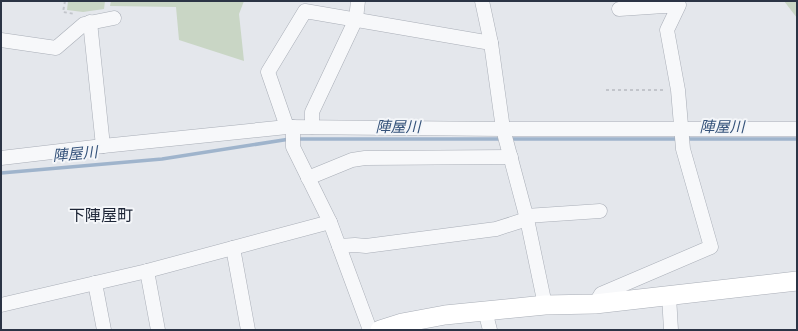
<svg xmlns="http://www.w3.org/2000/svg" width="798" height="331" font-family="Figtree,'Noto Sans JP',sans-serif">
<rect width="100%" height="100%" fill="#e4e7ec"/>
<g fill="#c9d6c5">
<path d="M68,1H105L104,9L83,12L67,10Z"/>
<path d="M111,1H244L239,14L244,61L179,40L176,7L110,6Z"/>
<path d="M784,1H797V18Z"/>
</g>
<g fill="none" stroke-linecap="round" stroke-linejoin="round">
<g stroke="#9fb4cc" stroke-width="3.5">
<path d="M296,139H502"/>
<path d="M508,139H680"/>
<path d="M686,139H797"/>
<path d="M1,173L162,159L290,139"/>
</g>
<defs>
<g id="street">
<path d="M482,1L491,43"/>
<path d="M90,22L103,146"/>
<path d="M1,40L56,48L84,24L114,18"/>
<path d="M287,127L268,72L305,11L491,43L503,129L527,219L545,305"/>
<path d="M293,127V147L330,222L370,330"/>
<path d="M312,127V112L356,19L358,1"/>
<path d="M1,158L103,146L287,127L503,129H797"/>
<path d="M308,178L352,160L365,158L511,157"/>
<path d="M526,216L600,211"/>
<path d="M339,246L355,245L366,246L496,229L527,219"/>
<path d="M233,248L248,330"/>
<path d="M147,271L158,330"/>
<path d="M95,283L104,330"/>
<path d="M669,296L671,330"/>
<path d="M595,304L601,294L711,247L683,149L678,90L667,30L679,5L619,9"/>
<path d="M1,305L147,271L330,222"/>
<path d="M485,311L490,330"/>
</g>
<path id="secondary" d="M380,330L402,323L445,315L545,305L595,304L797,281"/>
</defs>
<use href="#street" stroke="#a9aeb7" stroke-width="15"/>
<use href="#secondary" stroke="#a9aeb7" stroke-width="20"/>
<g stroke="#c2c5cb" stroke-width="2" stroke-dasharray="3 3" stroke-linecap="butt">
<path d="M65,1L63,12L75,14"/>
<path d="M606,90H664"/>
</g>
<use href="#street" stroke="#f7f8fa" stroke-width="14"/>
<use href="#secondary" stroke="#fff" stroke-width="19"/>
</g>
<g text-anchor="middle" stroke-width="4" stroke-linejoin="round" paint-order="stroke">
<g font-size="15" font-style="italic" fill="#34527a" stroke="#f4f6f9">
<text x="398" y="132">陣屋川</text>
<text x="722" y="132">陣屋川</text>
<text transform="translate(75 154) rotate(-5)" y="5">陣屋川</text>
</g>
<g font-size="16" fill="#1d2536" stroke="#f4f6f9">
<text x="101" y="221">下陣屋町</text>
</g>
</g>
<rect width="798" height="331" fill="none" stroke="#2b3445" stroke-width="4"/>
</svg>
